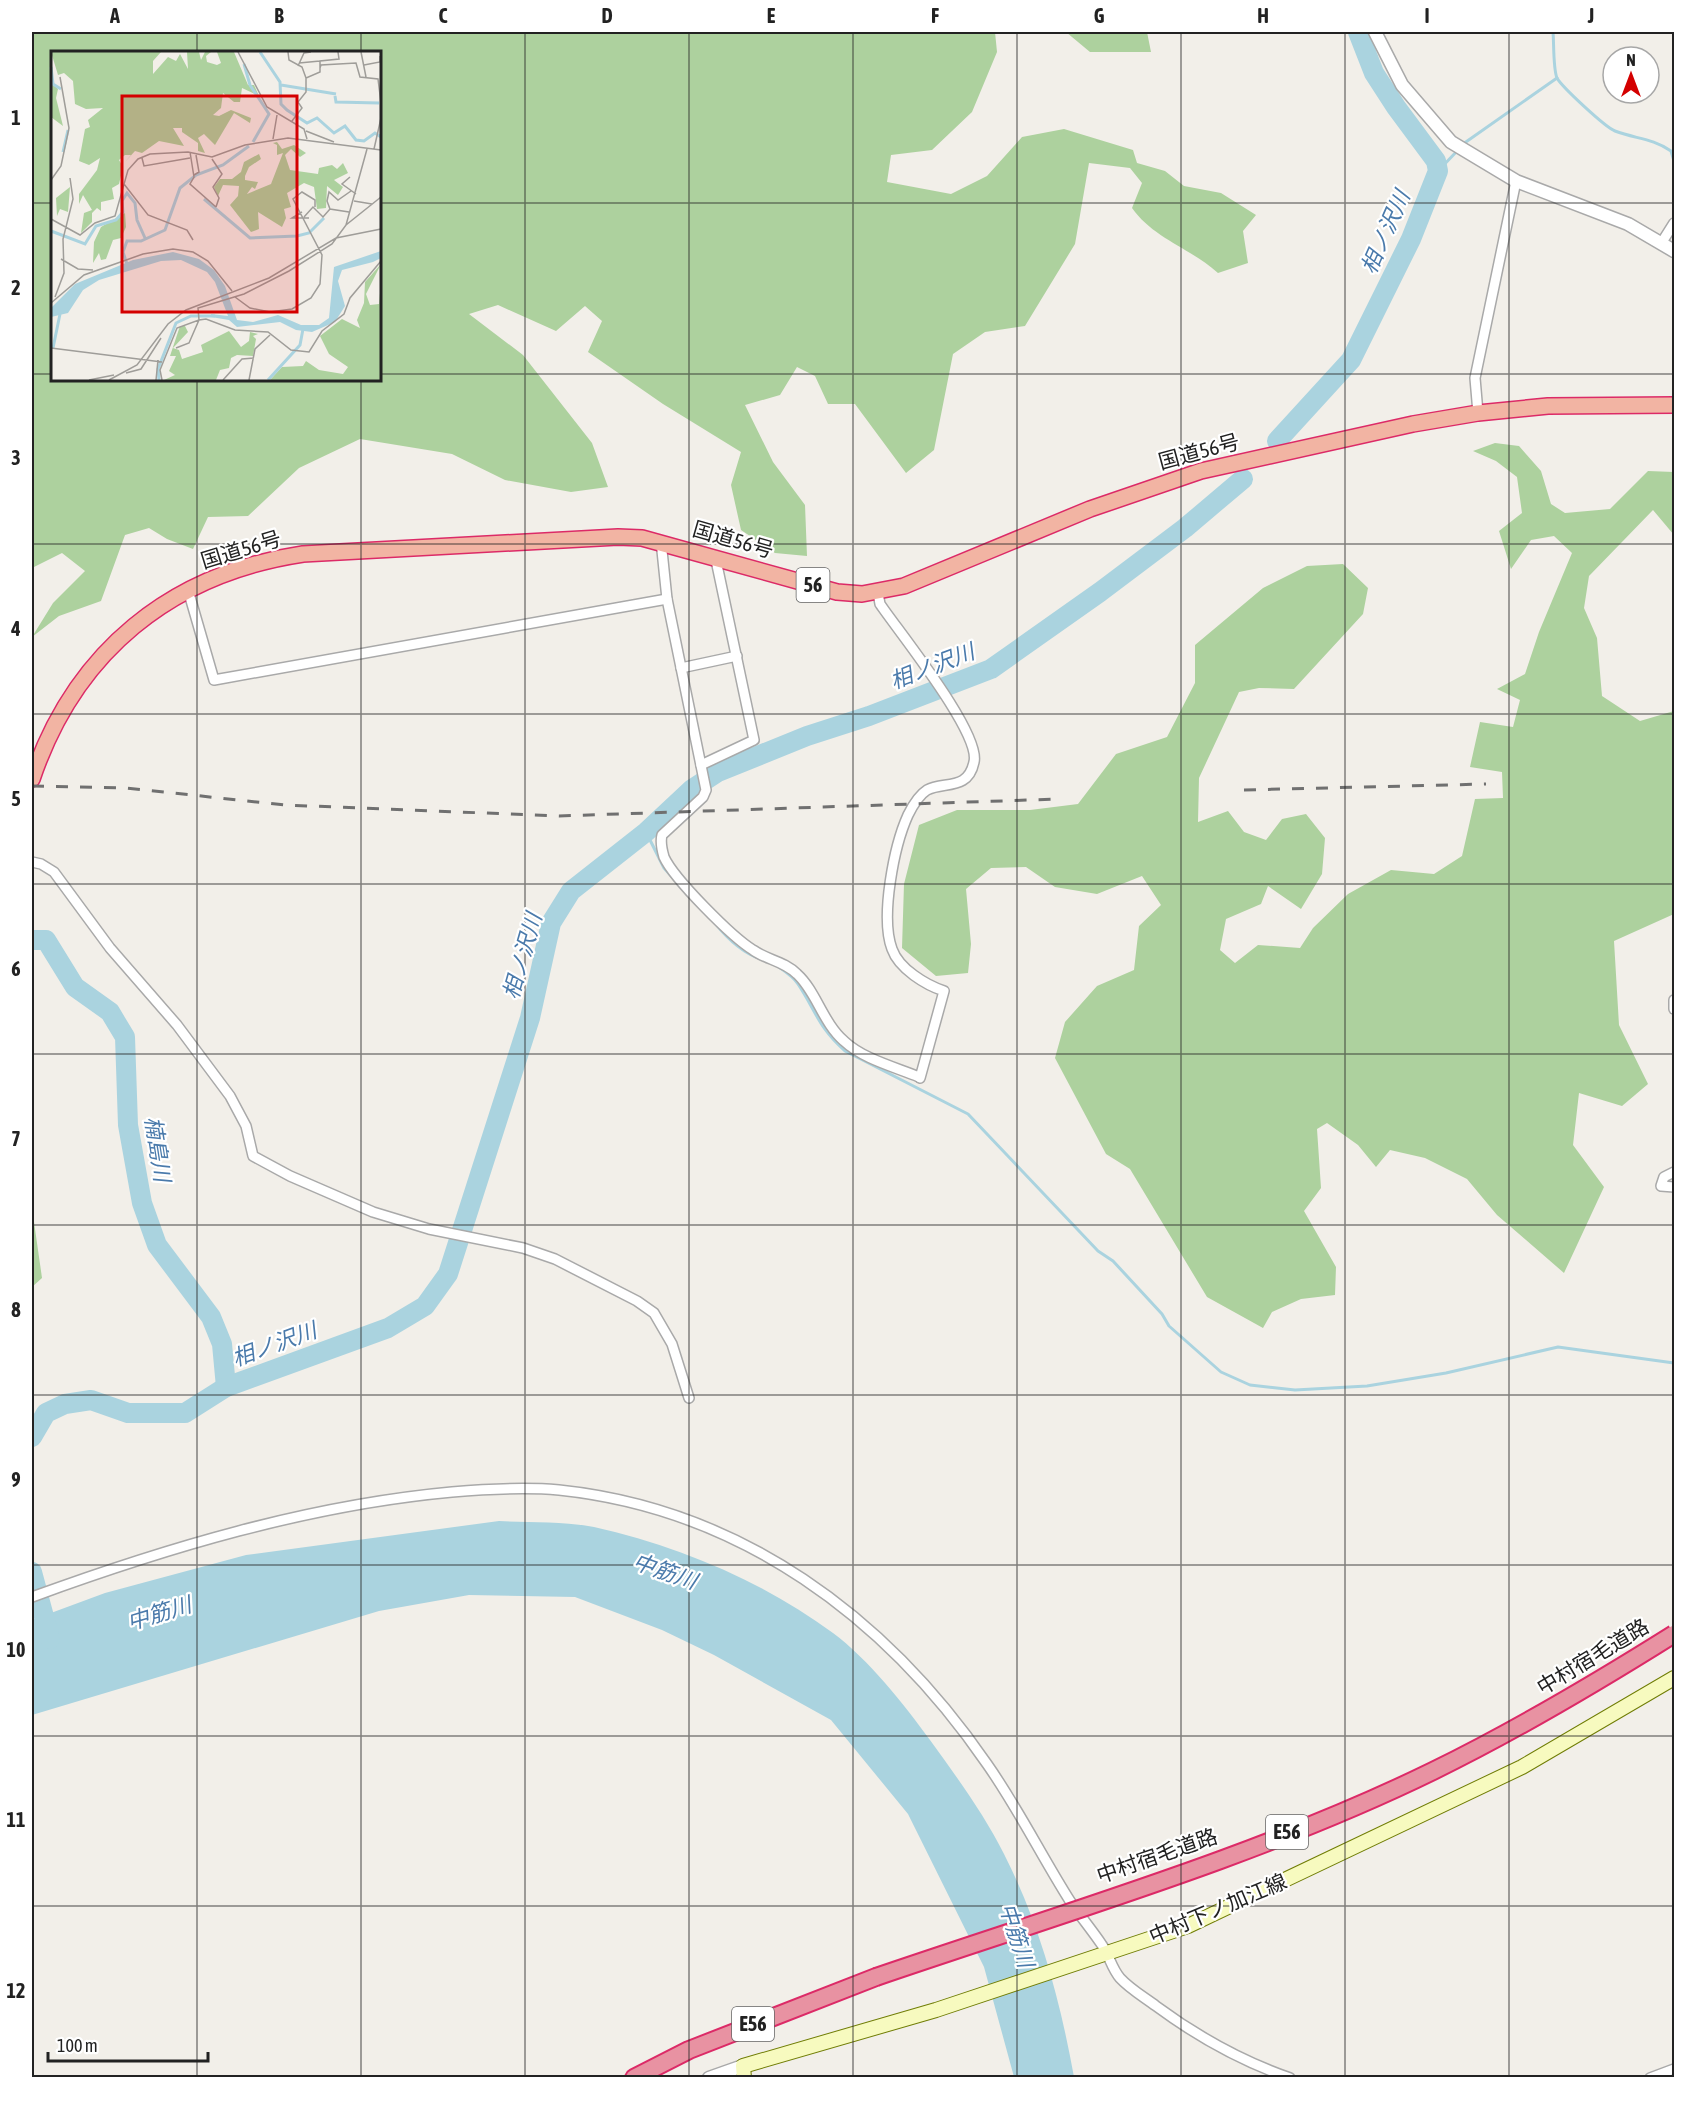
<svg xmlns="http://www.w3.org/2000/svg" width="1706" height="2109" font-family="'Asap Condensed','Noto Sans JP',sans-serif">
<rect width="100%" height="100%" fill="#f2efe9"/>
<g fill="#add19e" fill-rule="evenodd">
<path d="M32,32H995L997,52L972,112L932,150L891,155L887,182L951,194L987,176L1022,137L1064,129L1133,150L1137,163L1165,171L1184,186L1221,193L1256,215L1243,231L1248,263L1218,273C1190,248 1153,238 1132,208L1142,183L1130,168L1089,163L1075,244L1025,326L985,332L953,354L934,450L906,473L855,404H828L815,376L797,367L780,395L745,405L773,462L805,505L807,556L775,553L741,530L731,485L741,452L663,404L588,352L602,321L585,306L556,331L498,305L469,314L523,355L592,443L608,487L571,492L505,480L452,454L360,439L299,468L248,516L208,517L193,549L167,539L149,528L125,535L101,601L59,616L32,637L53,603L85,571L62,553L32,568ZM52,52H380V380H52Z"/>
<path d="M1066,32H1147L1151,52H1090Z"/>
<path d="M1495,443L1519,446L1541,471L1551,504L1565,513L1610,509L1648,471L1674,472V535L1653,510L1589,576L1584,608L1597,638L1602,696L1640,721L1674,711V914L1614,941L1619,1025L1648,1084L1622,1106L1579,1093L1573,1145L1604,1187L1564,1273L1497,1215L1467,1179L1425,1158L1390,1150L1376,1167L1358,1145L1327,1123L1317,1129L1321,1188L1304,1211L1336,1267L1335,1295L1301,1299L1272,1312L1263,1328L1207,1297L1130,1169L1106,1154L1055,1058L1065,1022L1097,986L1134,970L1139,926L1161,905L1142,876L1097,894L1055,887L1026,867L991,868L966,889L971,944L968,973L936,976L902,948L904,884L919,825L957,810H1030L1078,804L1116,754L1167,737L1195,683V645L1263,588L1307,566L1343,564L1368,588L1363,614L1294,689L1259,688L1239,692L1199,778L1198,822L1228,811L1244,832L1266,840L1282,819L1306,814L1325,838L1322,874L1301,909L1268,886L1261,904L1226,919L1220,950L1235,963L1258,945L1300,948L1313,928L1348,894L1391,870L1434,874L1462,856L1475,799L1503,798L1502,772L1470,767L1480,722L1513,727L1520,700L1497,689L1525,674L1539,632L1572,553L1554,536L1531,540L1511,569L1499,531L1522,513L1517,477L1496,461L1473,451Z"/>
<path d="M32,1208L42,1278L32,1287Z"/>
</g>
<path fill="#aad3df" d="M499,1521C530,1523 564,1521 594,1527C679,1546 762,1581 833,1633C868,1659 904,1704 930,1740C956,1776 984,1814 1004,1854C1040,1925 1060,2000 1074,2077H1014L984,1967L908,1814L831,1720L714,1655L662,1630L575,1597L469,1595L379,1611L32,1715V1620L105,1593L246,1555Z"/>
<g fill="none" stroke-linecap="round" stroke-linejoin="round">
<g stroke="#aad3df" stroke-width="3">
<path d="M1553,32C1554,42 1553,69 1557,78C1562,87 1605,127 1615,131C1636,139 1652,138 1671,151L1674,161"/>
<path d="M1463,144L1557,78"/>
<path d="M1438,171L1459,149"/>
<path d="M646,832L664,868L682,888"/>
<path d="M715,923C727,938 743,953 761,959"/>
<path d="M776,965C783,970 793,976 798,984C816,1011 818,1027 845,1051L968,1114L1098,1251L1113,1261L1162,1314L1169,1326L1221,1372L1250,1385L1295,1390L1367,1386L1446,1373L1558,1347L1674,1363"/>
</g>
<g stroke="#aad3df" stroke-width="20">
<path d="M1277,441L1351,360L1411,239L1438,171L1436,161L1396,107L1374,73L1358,32"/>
<path d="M32,940H46L75,987L110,1012L125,1037L128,1125L142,1203L157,1245L211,1317L222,1344L226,1387"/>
<path d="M32,1437L46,1413L65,1404L91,1400L128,1413H185L226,1387L388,1328L425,1306L448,1274L530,1018L551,923L571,891L646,832L692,789L718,772L807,736L869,716L991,669L1100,592L1185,528L1243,479"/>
<path d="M32,1572L50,1639"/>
</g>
<defs>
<g id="minor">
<path d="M1662,242L1674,223"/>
<path d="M1478,413L1475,378L1516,181"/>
<path d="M661,541L667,599L706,790L703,797L662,835C660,842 662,850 664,857C674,879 732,937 753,950C767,960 784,961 797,974C816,991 823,1023 844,1041C863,1059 895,1067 919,1077"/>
<path d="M188,590L214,680L667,599"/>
<path d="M878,593L880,604C899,632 981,733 974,762C968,791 944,781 927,790C919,795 912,807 908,815C894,846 880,917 892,949C899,969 926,985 944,991L920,1078"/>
<path d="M681,668L737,656"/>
<path d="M701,765L754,740L717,565L720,558"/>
<path d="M32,862L41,864L54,872L110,948L177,1025L230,1096L246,1126L253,1156L290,1176L373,1212L429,1229L523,1248L555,1259L637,1301L654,1313L672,1344L689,1398"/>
<path d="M1674,1000V1009"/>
<path d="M1674,1172L1664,1177L1661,1186L1674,1187"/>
<path d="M32,1597C166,1548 309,1505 452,1492C487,1489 523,1487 559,1490C741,1509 886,1617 987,1764C1018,1808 1042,1857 1070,1901C1080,1916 1092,1930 1102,1945C1109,1955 1112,1969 1120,1978C1130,1989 1144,1997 1156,2006C1198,2037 1241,2061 1290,2078"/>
<path d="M1650,2078L1674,2069"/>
</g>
<g id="tertiary">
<path d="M1375,32L1402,85L1451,142L1516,181L1628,224L1674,251"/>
<path d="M709,2078L743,2066"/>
</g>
<path id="secondary" d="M744,2078L743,2066L936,2010L1188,1926L1522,1767L1674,1678"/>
<path id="trunk" d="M32,779C75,652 170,574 303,554L618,537L642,538L837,592L862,594L904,586L1090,509L1201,471L1413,424L1478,413L1548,406L1674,405"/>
<path id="motorway" d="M634,2078L689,2050L876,1977"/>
</defs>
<use href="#minor" stroke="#a9a9a9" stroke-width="12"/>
<use href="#tertiary" stroke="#a9a9a9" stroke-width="15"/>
<use href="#secondary" stroke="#707d05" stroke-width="16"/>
<use href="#trunk" stroke="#dc2a67" stroke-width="18"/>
<use href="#motorway" stroke="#dc2a67" stroke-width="20"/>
<use href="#minor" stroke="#fff" stroke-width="9"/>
<use href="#tertiary" stroke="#fff" stroke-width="12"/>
<use href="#secondary" stroke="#f7fabf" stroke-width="14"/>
<use href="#trunk" stroke="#f2b4a3" stroke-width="15"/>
<use href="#motorway" stroke="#e892a2" stroke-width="16"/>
<g stroke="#707070" stroke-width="3" stroke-dasharray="12 12" stroke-linecap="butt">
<path d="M32,786L126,788L285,805L559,816L1058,799"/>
<path d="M1244,790L1486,784"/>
</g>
<defs>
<path id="motorway-bridge" d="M876,1977C1060,1914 1259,1856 1433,1771C1517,1730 1596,1683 1674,1634"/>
</defs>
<use href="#motorway-bridge" stroke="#dc2a67" stroke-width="20" stroke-linecap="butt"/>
<use href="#motorway-bridge" stroke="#e892a2" stroke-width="16"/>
</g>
<path fill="none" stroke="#222" stroke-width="1.5" stroke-opacity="0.55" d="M197,32V52M361,32V52M525,32V2078M689,32V2078M853,32V2078M1017,32V2078M1181,32V2078M1345,32V2078M1509,32V2078M32,203H52M380,203H1674M32,374H52M380,374H1674M197,380V2078M361,380V2078M32,544H1674M32,714H1674M32,884H1674M32,1054H1674M32,1225H1674M32,1395H1674M32,1565H1674M32,1736H1674M32,1906H1674"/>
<g text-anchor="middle" stroke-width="4.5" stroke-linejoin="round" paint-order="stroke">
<g fill="#fff" stroke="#646464" stroke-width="1.5">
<rect x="796.5" y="568" width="33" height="34" rx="4.5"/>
<rect x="1266" y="1815" width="42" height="34" rx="4.5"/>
<rect x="732" y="2007" width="42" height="34" rx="4.5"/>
</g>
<g font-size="20" font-weight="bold" fill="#222">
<text x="813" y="592">56</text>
<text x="1287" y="1839">E56</text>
<text x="753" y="2031">E56</text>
</g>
<g font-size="21" fill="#222" stroke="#fff">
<text transform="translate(1199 452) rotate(-15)" y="7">国道56号</text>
<text transform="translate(733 540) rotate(16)" y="7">国道56号</text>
<text transform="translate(241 550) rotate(-17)" y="7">国道56号</text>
<text transform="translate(1593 1657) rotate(-31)" y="7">中村宿毛道路</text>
<text transform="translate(1157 1856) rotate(-19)" y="7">中村宿毛道路</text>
<text transform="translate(1218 1909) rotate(-23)" y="7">中村下ノ加江線</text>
</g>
<g font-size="22" font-style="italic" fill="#4a7aab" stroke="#fff">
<text transform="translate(1385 232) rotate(-66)" y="8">相ノ沢川</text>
<text transform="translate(932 666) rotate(-21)" y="8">相ノ沢川</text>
<text transform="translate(522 956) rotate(-74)" y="8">相ノ沢川</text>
<text transform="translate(158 1149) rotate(81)" y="8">楠島川</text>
<text transform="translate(274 1344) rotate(-20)" y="8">相ノ沢川</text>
<text transform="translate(665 1571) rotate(19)" y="8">中筋川</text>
<text transform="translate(159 1613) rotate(-17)" y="8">中筋川</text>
<text transform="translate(1017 1935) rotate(72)" y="8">中筋川</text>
</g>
</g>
<g transform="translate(51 51)">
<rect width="330" height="330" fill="#f2efe9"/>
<path d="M0,1H110L102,10V23L117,6L125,10L129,3L137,18L136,1H148L150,9L154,1H160L155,5L156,11L166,14L170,12L166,1H183L197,34H203L208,45L191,37L189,51H183L172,42L170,57L162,64L168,65L180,59L200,67L199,72L183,62L164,94L153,83L147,87L154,102L147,100V92L131,81V77H122L133,95L108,90L91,102L84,100L74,111L80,104H74L68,109L72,116L68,133L61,137L63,148L50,151V160L46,157L41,162V171L30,182L33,162L41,159L32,144L28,153V143L46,119L49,107L38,114L28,110L29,105L34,78L39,76L37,69L52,57L35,58L24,53L22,30L13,22L7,24ZM0,17L2,33L7,38L5,47L12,75L0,66ZM226,91L231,98L243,94L255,102L249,106L240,98L234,104L239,119L267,123L268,117L281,114L286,118L292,112L297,122L283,129L292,136L287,144L276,135L275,157L266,158L263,136L253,132L236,142L240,156L233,158L235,167L231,176L207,161L208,178L200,181L179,154L187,145L188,135L172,134L167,145L163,136L169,128H181L190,121L193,111L208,103L210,108L198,116L194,125V129L207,131L204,138L201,136L196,143L220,133L232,102L226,104V94L222,92ZM19,136L17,161L9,158L6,165L5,147ZM74,162L75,176L70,187L62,189L55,208L50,209L48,202L42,212L43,191L50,176ZM330,213L315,243L319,254L328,253L330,231V329H219L231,316L252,315L255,310L268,319L292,323L297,316L278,303L269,285L291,268L309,277L306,269L313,252L314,231ZM129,275H134L137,281L122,297L128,299L131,308L152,301L150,294L178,280L190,296L198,290L199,281L207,283L202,285L205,288L202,305L186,304L180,307L178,317L169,319L165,329H113L124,324L118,320L125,305H119Z" fill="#add19e"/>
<path d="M330,200V207L322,211L291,219L287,230L294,255L284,271L261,281L245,279L229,271L186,276L178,269L160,266V263L177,265L164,231L156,221L130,209L110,210L48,229L32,239L17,262L0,266V257L24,233L82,209L122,201L148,208L163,219L174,235L186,269L202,271L227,264L250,274H268L278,267L283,216Z" fill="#aad3df"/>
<path fill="none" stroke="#aad3df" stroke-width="3" d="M209,1L229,31L230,53L236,59L256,72L266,67L283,82L294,75L305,89L313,90L324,82L330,86M193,13L199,34L218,63L202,91M0,16L2,33L10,38M230,34L285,43M284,45L285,51L328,52M12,101L17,79M153,148L199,187L246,185L258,182L273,167M0,180L34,193L45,175L65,169L72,161L71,150L76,142L84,152L86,169L94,187M76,213L72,201L76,190H90L114,179L129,137L145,124L172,114L198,95M2,297L9,263M108,329L107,318L125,272L140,265H164M217,329L249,294L252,278"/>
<path fill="none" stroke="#9f9d99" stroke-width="1.5" d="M187,1L216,56L253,78L256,88M237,1L238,9L251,16L255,27M310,1L315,26M248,12L269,10M313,14L329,11V5M247,15L253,2L260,1M269,17L270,14L305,12L309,26L327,28L330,52M241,70L251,57L247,51L255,41V27L269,21V10L288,8L287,1M255,80L283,91M222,88L226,64M323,98L330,67M139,101L143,126L139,133L165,156M91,107L93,115L139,107M161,108L171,123L162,136L168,147L165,156M143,124L148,121L145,104M299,126L291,133L305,143M0,129L10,115L18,77L9,26M73,133L97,164L136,179L142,189M303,150L321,153M251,161L241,167H258M298,161L279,158L276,150L278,141L287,149L300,140M253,166L262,156L272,166L279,158M0,168L29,184L44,172L64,165L77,119L87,108L99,103L137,101L161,106L194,94L237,87L330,99M295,174L316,98M10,208L27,218L42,219M4,246L13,222L12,188L22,148L19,127M184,246L199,257L219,261L241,258L260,247L269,233L271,204L242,148L251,141L264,149V156M0,252L33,224L92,203L122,198L142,201L157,210L181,240M0,297L111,311M125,297L138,292L148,269L155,268L184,279L217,281L240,299L258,301L271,280L293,263L299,247L330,210M75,322L90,318L110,287M38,329L63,324M58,329L86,314L117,273L135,259L218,227L285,187L330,178M105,329L107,309M111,329L109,319L126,277L148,269L147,257L193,243L238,220L281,193L295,174L330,146M172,329L191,308L203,307M198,329L204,298L219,284"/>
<path fill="#d40000" fill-opacity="0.15" stroke="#d40000" stroke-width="3" d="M71,45H246V261H71Z"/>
<rect width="330" height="330" fill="none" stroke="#222" stroke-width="3"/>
</g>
<rect width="1706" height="2109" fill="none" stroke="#ffffff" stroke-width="66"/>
<g transform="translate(1631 75)"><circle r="28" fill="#ffffff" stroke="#a7a7a7" stroke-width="1.5"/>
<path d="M0-4.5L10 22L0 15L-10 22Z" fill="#d40000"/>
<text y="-9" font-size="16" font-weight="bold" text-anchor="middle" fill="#222222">N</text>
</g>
<path d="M48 2052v9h160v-9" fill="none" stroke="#222222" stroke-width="3"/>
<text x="57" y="2052" font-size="18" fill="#222222" stroke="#ffffff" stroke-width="4.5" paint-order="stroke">100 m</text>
<rect x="33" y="33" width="1640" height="2043" fill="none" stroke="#222" stroke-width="2"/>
<g font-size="20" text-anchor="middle" font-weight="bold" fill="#222">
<text x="115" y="23">A</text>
<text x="279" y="23">B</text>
<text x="443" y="23">C</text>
<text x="607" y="23">D</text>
<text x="771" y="23">E</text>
<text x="935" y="23">F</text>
<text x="1099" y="23">G</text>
<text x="1263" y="23">H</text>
<text x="1427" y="23">I</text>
<text x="1591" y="23">J</text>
<text x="16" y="125">1</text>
<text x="16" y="295">2</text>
<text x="16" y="465">3</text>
<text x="16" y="636">4</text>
<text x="16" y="806">5</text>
<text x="16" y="976">6</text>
<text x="16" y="1146">7</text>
<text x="16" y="1317">8</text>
<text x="16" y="1487">9</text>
<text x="16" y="1657">10</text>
<text x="16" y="1827">11</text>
<text x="16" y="1998">12</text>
</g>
</svg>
